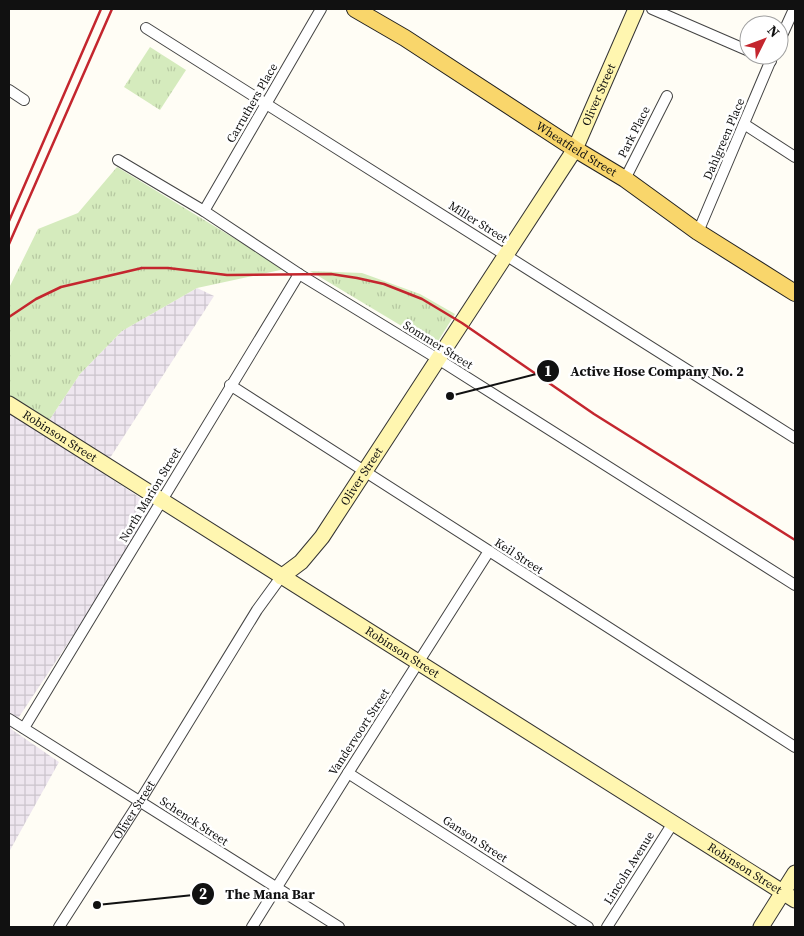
<svg xmlns="http://www.w3.org/2000/svg" width="804" height="936" font-family="'Source Serif 4',serif">
<defs>
<pattern id="industrial-grid" width="8" height="8" patternUnits="userSpaceOnUse" patternTransform="scale(1.25)"><rect width="8" height="8" fill="#eee6ef"/><path d="M0 4h8M4 0v8" fill="none" stroke="#cbc4cc"/></pattern>
<pattern id="grass-tufts" width="24" height="20" patternUnits="userSpaceOnUse" patternTransform="scale(1.25)"><rect width="24" height="20" fill="#d5ebbd"/><path d="M3 7l-1-3M5 7V3M7 7l1-3M15 17l-1-3M17 17v-4M19 17l1-3" fill="none" stroke="#b6c8a1"/></pattern>
</defs>
<rect width="100%" height="100%" fill="#fffdf5"/>
<path fill="url(#industrial-grid)" d="M197,288L214,296L101,472L157,509L11,729L59,762L9,852V411L42,431L80,374L122,331Z"/>
<g fill="url(#grass-tufts)">
<path d="M150,47L186,70L160,110L124,87Z"/>
<path d="M117,167L285,269L197,288L122,331L80,374L42,431L9,411V288L38,229L78,213Z"/>
<path d="M310,271L362,273L420,294L455,314L435,346Z"/>
</g>
<g fill="none" stroke-linecap="round" stroke-linejoin="round">
<defs>
<g id="street">
<path d="M652,9L749,51"/>
<path d="M146,28L795,438"/>
<path d="M779,42L794,9"/>
<path d="M758,55L771,61"/>
<path d="M9,90L24,100"/>
<path d="M744,124L795,157"/>
<path d="M118,160L204,211L299,274L438,359L795,585"/>
<path d="M625,179L667,96"/>
<path d="M204,211L321,9"/>
<path d="M698,232L773,55"/>
<path d="M230,385L795,747"/>
<path d="M9,719L339,927"/>
<path d="M24,728L299,274"/>
<path d="M348,773L588,927"/>
<path id="s1" d="M59,927L140,801L257,610L281,577"/>
<path d="M252,927L348,773L489,551"/>
<path d="M607,927L673,823"/>
</g>
<g id="secondary">
<path id="s2" d="M9,404L795,900"/>
<path id="s3" d="M281,577L301,562L322,537L575,149L636,9"/>
<path d="M761,927L795,873"/>
</g>
<g id="primary">
<path id="s4" d="M355,9L405,38L575,149L625,179L698,232L795,293"/>
</g>
</defs>
<use href="#street" stroke="#444" stroke-width="12"/>
<use href="#secondary" stroke="#333" stroke-width="17"/>
<use href="#primary" stroke="#222" stroke-width="18"/>
<use href="#street" stroke="#fff" stroke-width="10"/>
<use href="#secondary" stroke="#fff6b0" stroke-width="15"/>
<use href="#primary" stroke="#f9d66b" stroke-width="16"/>
<g stroke="#c4262e" stroke-width="2.5">
<path d="M9,221L101,9"/>
<path d="M9,244L112,9"/>
<path d="M9,317L36,299L61,287L142,268H168L227,275L331,274L357,278L384,284L422,299L462,323L594,414L795,540"/>
</g>
</g>
<g text-anchor="middle" stroke-width="5" stroke-linejoin="round" paint-order="stroke">
<g font-size="12" fill="#111" stroke="#fff">
<text dy="4" stroke="none"><textPath href="#s3" startOffset="580">Oliver Street</textPath></text>
<text transform="translate(252 103) rotate(-60)" y="4">Carruthers Place</text>
<text transform="translate(634 132) rotate(-63)" y="4">Park Place</text>
<text transform="translate(724 139) rotate(-67)" y="4">Dahlgreen Place</text>
<text dy="4" stroke="none"><textPath href="#s4" startOffset="262">Wheatfield Street</textPath></text>
<text transform="translate(478 222) rotate(32)" y="4">Miller Street</text>
<text transform="translate(438 345) rotate(32)" y="4">Sommer Street</text>
<text dy="4" stroke="none"><textPath href="#s2" startOffset="60">Robinson Street</textPath></text>
<text dy="4" stroke="none"><textPath href="#s3" startOffset="130">Oliver Street</textPath></text>
<text transform="translate(150 495) rotate(-59)" y="4">North Marion Street</text>
<text transform="translate(519 556) rotate(33)" y="4">Keil Street</text>
<text dy="4" stroke="none"><textPath href="#s2" startOffset="465">Robinson Street</textPath></text>
<text transform="translate(359 732) rotate(-57)" y="4">Vandervoort Street</text>
<text dy="4" stroke="none"><textPath href="#s1" startOffset="139">Oliver Street</textPath></text>
<text transform="translate(194 821) rotate(33)" y="4">Schenck Street</text>
<text transform="translate(475 839) rotate(33)" y="4">Ganson Street</text>
<text transform="translate(629 868) rotate(-58)" y="4">Lincoln Avenue</text>
<text dy="4" stroke="none"><textPath href="#s2" startOffset="870">Robinson Street</textPath></text>
</g>
</g>
<path fill="none" stroke="#111" stroke-width="2" d="M450 396L548 371M97 905L203 894"/>
<g fill="#111" stroke="#fff" stroke-width="2">
<circle cx="450" cy="396" r="5"/>
<circle cx="97" cy="905" r="5"/>
<circle cx="548" cy="371" r="12"/>
<circle cx="203" cy="894" r="12"/>
</g>
<g font-size="15" text-anchor="middle" font-weight="bold" fill="#fff">
<text x="548" y="376">1</text>
<text x="203" y="899">2</text>
</g>
<g font-size="14" text-anchor="middle" font-weight="bold" fill="#111" stroke="#fff" stroke-width="5" stroke-linejoin="round" paint-order="stroke">
<text x="657" y="376">Active Hose Company No. 2</text>
<text x="270" y="899">The Mana Bar</text>
</g>
<rect width="804" height="936" fill="none" stroke="#111111" stroke-width="20"/>
<g transform="translate(764 40) rotate(48)"><circle r="24" fill="#ffffff" stroke="#a0a0a0"/>
<path d="M0-4L9 19L0 12L-9 19Z" fill="#c4262e"/>
<text y="-8" font-size="14" font-weight="bold" text-anchor="middle" fill="#111111">N</text>
</g>
</svg>
